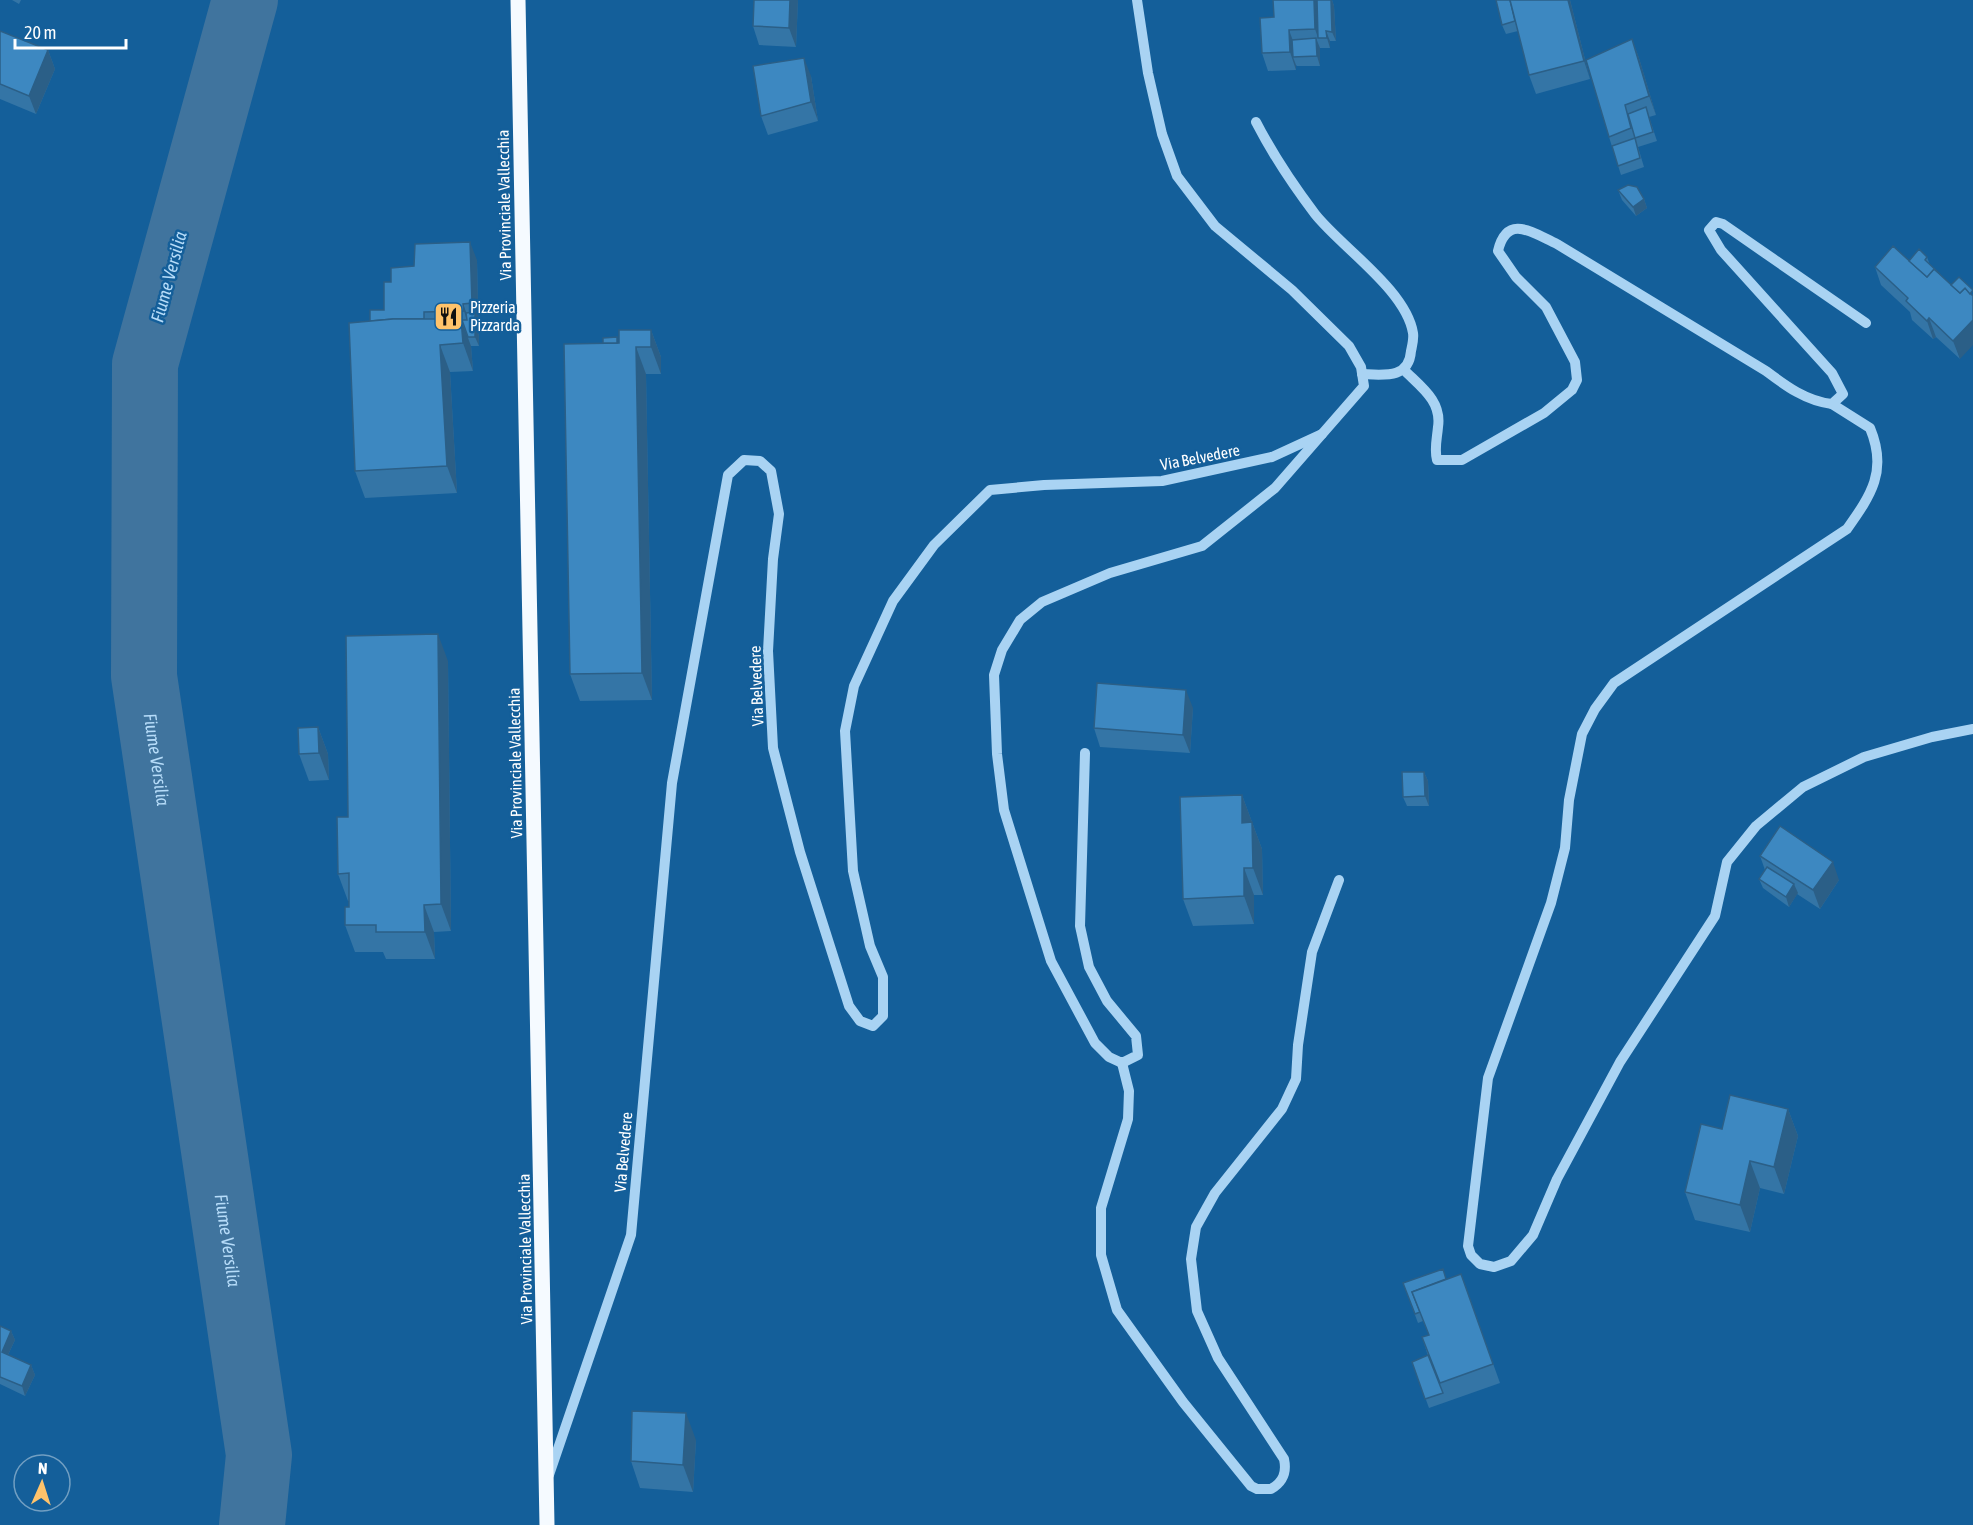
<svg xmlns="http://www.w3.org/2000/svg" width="1973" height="1525" font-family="'Asap Condensed',sans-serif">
<rect width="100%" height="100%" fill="#145f9a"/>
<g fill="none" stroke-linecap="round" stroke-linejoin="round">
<path stroke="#40749e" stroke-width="66" id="s1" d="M245,0L145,364L144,676L259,1455L252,1525"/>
<g stroke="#a9d3f3" stroke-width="10">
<path d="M1256,122C1273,155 1293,185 1315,214C1341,247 1406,290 1413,333C1414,339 1412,346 1411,351C1409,379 1384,375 1362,374"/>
<path d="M1404,370C1421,387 1442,401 1438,427C1437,439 1434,449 1437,460H1462L1544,413L1572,390L1577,380L1575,362L1546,307L1516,277L1498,251C1507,213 1533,233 1557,244L1766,371C1786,386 1806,401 1832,404L1843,394L1832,373L1721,250L1709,230L1716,222L1723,224L1866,323"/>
<path d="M1832,404L1870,428C1888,471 1871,495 1847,529L1614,683L1595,709L1582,734L1569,800L1565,848L1551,903L1488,1078L1468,1246L1471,1255L1480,1264L1494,1267L1511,1261L1533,1235L1557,1179L1620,1062L1715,916L1727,862L1756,826L1803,787L1864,757L1932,737L1973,729"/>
<path d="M1085,753L1080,926L1089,967L1107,1001L1136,1036L1138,1055L1122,1063L1109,1057L1095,1043L1051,961L1004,810L997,754L994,675L1002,650L1020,620L1042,602L1110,573L1202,546L1275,488L1364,386L1361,367L1349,346L1292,290L1215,226L1177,176L1162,134L1148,73L1137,0"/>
<path d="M1122,1063L1129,1091L1128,1119L1101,1208V1255L1117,1310L1183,1402L1251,1486L1257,1489H1271C1283,1482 1287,1473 1284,1459L1218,1358L1197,1311L1191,1259L1196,1227L1215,1193L1282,1109L1296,1079L1298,1045L1312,952L1339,880"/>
<path d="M549,1475L631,1235L672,783L728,475L744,460L760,461L771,471L779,514L773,559L768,651L773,748L800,852L849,1006L860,1021L873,1026L883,1016V977L870,946L853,871L845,731L854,686L893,601L934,545L990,490L1044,485L1162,481L1272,457L1322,434"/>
</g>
<path stroke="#f5faff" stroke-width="15" d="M518,0L547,1525"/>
</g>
<g fill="#3475a6">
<path d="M12,0H21L19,4Z"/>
<path d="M754,0H798L796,47L759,45L753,26Z"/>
<path d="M1273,0H1332L1334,6L1336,41H1330V48H1320V66H1297L1296,65V70L1268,71L1262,53L1274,17Z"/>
<path d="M1497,0H1570L1590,79L1536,94L1529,75L1518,31L1506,34L1502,25Z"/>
<path d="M0,31L48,50L55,69L36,114L0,99Z"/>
<path d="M1632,39L1639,58L1656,115L1649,117L1657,141L1638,147L1644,167L1621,175L1609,137Z"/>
<path d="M811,76L818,121L768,135L761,116Z"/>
<path d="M1618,190L1644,199L1647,208L1636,216L1622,200Z"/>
<path d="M1927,257L1930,265L1960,359L1936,337L1933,339L1912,320L1910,312L1881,285L1875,267Z"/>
<path d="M477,260L479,346H471L473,371L450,372L457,493L365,498L355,471L370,321L384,310Z"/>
<path d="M651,330L661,357V374H646L652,700L580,701L570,674L619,343Z"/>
<path d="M448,661L451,931L434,932L435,959H386L383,952H355L345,925L349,907V901H348L338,874L348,817Z"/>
<path d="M1193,708L1190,753L1100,747L1094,728Z"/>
<path d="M318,727L328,754L329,780L309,781L299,754Z"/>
<path d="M1424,772L1428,781L1429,806H1407L1403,797Z"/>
<path d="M1242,795L1262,849L1263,895H1254V924L1193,926L1183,899Z"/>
<path d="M1760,856L1839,880L1820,909L1797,894L1789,907L1763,888L1759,879L1765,870Z"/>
<path d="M1788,1109L1798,1136L1784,1194L1760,1188L1750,1232L1695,1220L1685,1192L1722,1129Z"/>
<path d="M1461,1274L1500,1383L1429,1408L1412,1362L1428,1356L1422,1337L1429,1335L1423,1321L1418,1323L1403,1283L1447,1279Z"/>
<path d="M0,1326L11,1331L15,1340L8,1355L31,1365L35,1375L25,1396L0,1384Z"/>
<path d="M696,1440L693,1492L640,1488L631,1461Z"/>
</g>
<g fill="#2b5f87">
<path d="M790,0H798L796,47L789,28Z"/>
<path d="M1314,0H1319L1318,38L1315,29Z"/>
<path d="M1331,0H1332L1334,6L1336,41L1332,32Z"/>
<path d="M1568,0H1570L1590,79L1584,61Z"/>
<path d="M1289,30L1296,49L1293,57L1296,65V70L1290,52Z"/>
<path d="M1326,31L1330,41V48L1327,38Z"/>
<path d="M1316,38L1320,48V66L1317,56Z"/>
<path d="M1632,39L1639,58L1656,115L1649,96Z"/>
<path d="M48,50L55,69L36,114L29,96Z"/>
<path d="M804,58L811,76L818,121L811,102Z"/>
<path d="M1644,199L1647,208L1636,216L1633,207Z"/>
<path d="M470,242L477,260L479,346L475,337V312L472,303Z"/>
<path d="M463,304L470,322V329L464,311Z"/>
<path d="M1929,318L1936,337L1933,339L1927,321Z"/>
<path d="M461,319L471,346L473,371L463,343Z"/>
<path d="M1973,320V345L1960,359L1953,341Z"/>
<path d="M651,330L661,357V374L651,347Z"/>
<path d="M440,345L450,372L457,493L447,466Z"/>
<path d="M636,347L646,374L652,700L642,673Z"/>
<path d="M438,634L448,661L451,931L441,904Z"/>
<path d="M1186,690L1193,708L1190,753L1183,735Z"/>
<path d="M318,727L328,754L329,780L319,753Z"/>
<path d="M1424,772L1428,781L1429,806L1425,796Z"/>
<path d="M1242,795L1252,822V850L1242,823Z"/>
<path d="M1252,822L1262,849L1263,895L1253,868Z"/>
<path d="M1833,862L1839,880L1820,909L1813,890Z"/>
<path d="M1244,868L1254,895V924L1244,896Z"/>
<path d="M1794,884L1798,893L1789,907L1786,897Z"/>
<path d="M424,905L434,932L435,959L425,932Z"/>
<path d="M1788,1109L1798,1136L1784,1194L1774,1167Z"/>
<path d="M1750,1161L1760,1188L1750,1232L1740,1205Z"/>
<path d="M11,1331L15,1340L5,1361L2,1352Z"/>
<path d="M31,1365L35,1375L25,1396L22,1386Z"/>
<path d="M686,1413L696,1440L693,1492L683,1465Z"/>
</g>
<g fill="#3d88c1" stroke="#2b5f87" stroke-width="1.5">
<path d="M754,0H790L789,28L753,26Z"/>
<path d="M1273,0H1314L1315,29L1289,30L1290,52L1262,53L1260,18L1274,17Z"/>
<path d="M1317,0H1331L1332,32L1326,31L1327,38H1318Z"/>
<path d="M1496,0H1510L1515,21L1502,25Z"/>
<path d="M1510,0H1568L1584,61L1529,75Z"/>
<path d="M0,31L48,50L29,96L0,84Z"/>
<path d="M1316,38L1317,56L1293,57L1292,40Z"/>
<path d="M1632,39L1649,96L1625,105L1631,128L1609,137L1586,60Z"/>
<path d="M804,58L811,102L761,116L753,66Z"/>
<path d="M1646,107L1653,132L1635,138L1628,114Z"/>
<path d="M1635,138L1640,158L1618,166L1612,146Z"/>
<path d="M1628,185L1637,187L1644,199L1633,207L1618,190Z"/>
<path d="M470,242L472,303L463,304L464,311L424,312V319H393L370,321V310H384V282H391V268L414,266L415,244Z"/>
<path d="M1893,246L1927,277L1934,269L1960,293L1965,288L1973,296V320L1953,341L1929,318L1927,321L1906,301L1908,298L1875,267Z"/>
<path d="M1919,249L1927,257L1925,260L1940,274L1934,269L1927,277L1909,261Z"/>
<path d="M1959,277L1973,290L1970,294L1965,288L1960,293L1951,285Z"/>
<path d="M475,312V337H468L462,320H467L466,313Z"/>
<path d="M393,319H461L463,343L440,345L447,466L355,471L349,323Z"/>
<path d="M619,330H651V347H636L642,673L570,674L564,344L619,343Z"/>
<path d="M617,337V343H603V338Z"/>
<path d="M438,634L441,904L424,905L425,932H376V925H345V907H349V873L338,874L337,817H348L346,636Z"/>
<path d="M1097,683L1186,690L1183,735L1094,728Z"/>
<path d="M318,727L319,753L299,754L298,728Z"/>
<path d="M1402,772H1424L1425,796L1403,797Z"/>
<path d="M1242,795V823L1252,822L1253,868H1244V896L1183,899L1180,797Z"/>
<path d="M1780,826L1833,862L1813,890L1760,856Z"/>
<path d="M1767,867L1794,884L1786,897L1759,879Z"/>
<path d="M1730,1095L1788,1109L1774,1167L1750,1161L1740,1205L1685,1192L1701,1124L1722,1129Z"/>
<path d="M1443,1269L1446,1279L1412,1292L1420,1312L1415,1314L1403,1283Z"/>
<path d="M1461,1274L1493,1364L1440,1383L1422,1337L1429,1335L1412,1292Z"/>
<path d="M0,1326L11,1331L2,1352L31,1365L22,1386L0,1377Z"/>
<path d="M1428,1355L1443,1393L1425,1399L1412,1362Z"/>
<path d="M632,1411L686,1413L683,1465L631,1461Z"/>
</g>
<defs>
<symbol id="restaurant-square" viewBox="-11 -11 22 22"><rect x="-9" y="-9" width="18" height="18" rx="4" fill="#ffc36b" stroke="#145f9a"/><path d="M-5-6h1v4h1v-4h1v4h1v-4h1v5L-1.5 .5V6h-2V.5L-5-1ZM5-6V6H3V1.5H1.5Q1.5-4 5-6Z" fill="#111"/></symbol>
</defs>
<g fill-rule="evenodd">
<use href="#restaurant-square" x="432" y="300" width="33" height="33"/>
</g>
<g text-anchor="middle" stroke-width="5" stroke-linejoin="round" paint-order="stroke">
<g font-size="16" fill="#fff" stroke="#145f9a">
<text transform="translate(504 205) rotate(-91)" y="6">Via Provinciale Vallecchia</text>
<text transform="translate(1200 457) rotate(-11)" y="6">Via Belvedere</text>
<text transform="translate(756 686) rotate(-92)" y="6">Via Belvedere</text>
<text transform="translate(515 763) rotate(-91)" y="6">Via Provinciale Vallecchia</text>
<text transform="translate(623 1152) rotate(-85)" y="6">Via Belvedere</text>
<text transform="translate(525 1249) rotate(-91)" y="6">Via Provinciale Vallecchia</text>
</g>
<g font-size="16" fill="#fff" stroke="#145f9a" text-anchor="start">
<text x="470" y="313">Pizzeria<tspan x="470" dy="18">Pizzarda</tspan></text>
</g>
<g font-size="18" font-style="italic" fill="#b6dcf9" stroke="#145f9a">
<text transform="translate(169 277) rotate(-75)" y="6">Fiume Versilia</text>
<text dy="6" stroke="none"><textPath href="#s1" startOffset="774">Fiume Versilia</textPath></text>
<text dy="6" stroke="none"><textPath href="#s1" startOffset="1260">Fiume Versilia</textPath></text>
</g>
</g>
<g transform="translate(42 1483) rotate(3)"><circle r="28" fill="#145f9a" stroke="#729fc2" stroke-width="1.5"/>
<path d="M0-4.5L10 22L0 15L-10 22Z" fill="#ffc36b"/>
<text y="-9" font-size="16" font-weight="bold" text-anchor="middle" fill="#ffffff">N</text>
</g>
<path d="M15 39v9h111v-9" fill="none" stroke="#ffffff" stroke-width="3"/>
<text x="24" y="39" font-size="18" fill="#ffffff" stroke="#145f9a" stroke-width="4.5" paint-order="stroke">20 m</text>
</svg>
